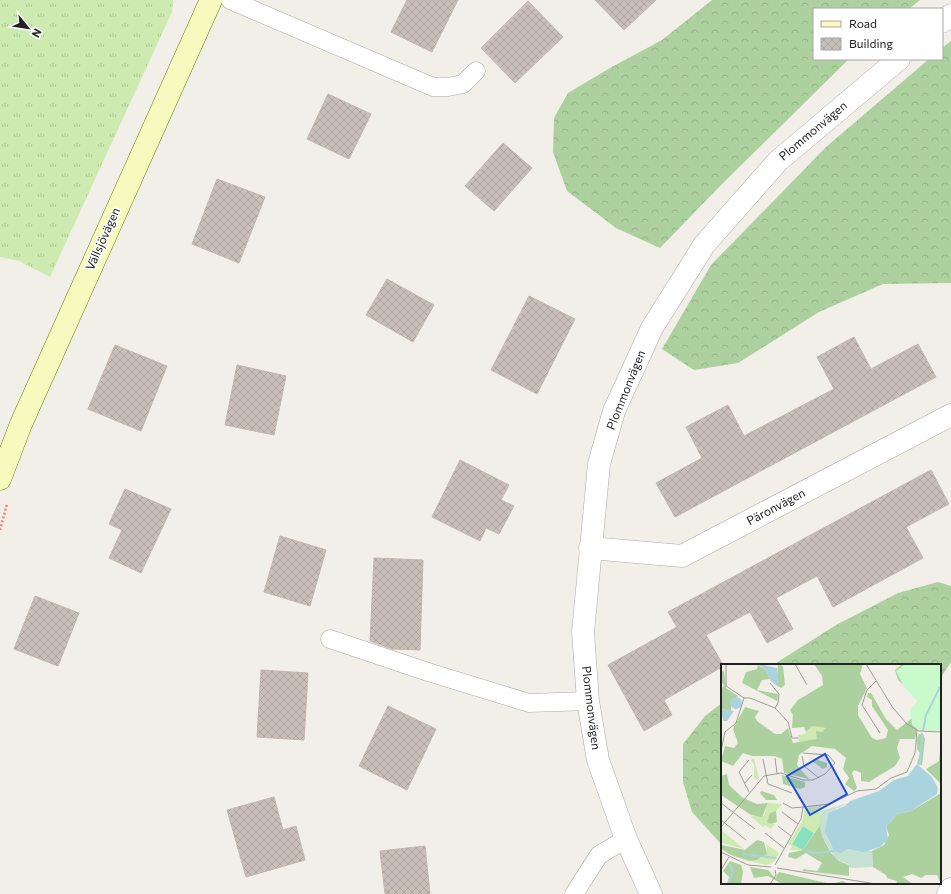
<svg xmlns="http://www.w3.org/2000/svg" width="951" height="894" font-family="Commissioner,sans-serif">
<defs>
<pattern id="grass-tufts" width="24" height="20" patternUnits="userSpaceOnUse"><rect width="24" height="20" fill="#cdebb0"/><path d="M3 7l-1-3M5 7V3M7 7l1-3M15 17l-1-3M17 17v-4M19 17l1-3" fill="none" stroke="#b0c997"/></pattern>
<pattern id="forest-crowns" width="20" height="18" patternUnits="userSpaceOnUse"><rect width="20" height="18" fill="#add19e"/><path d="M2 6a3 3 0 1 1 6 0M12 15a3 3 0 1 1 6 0" fill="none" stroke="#95b388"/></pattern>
<pattern id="building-cross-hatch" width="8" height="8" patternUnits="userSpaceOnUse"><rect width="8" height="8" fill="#c7bfb8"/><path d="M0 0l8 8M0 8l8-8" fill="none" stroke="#aba49e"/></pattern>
</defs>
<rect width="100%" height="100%" fill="#f2efe9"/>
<path fill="url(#grass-tufts)" d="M0,0H173L172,12L50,277L19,261L0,257Z"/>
<g fill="url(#forest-crowns)">
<path d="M712,0H920L909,9H814V59H849L721,185L660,248L616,228L567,191L553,152L554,118L568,93L610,68L662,40Z"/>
<path d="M951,41V283L883,284L819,312L738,363L694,370L662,349L711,265L826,147L929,59H942V48Z"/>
<path d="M938,582L951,586V662L940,679V665H773L836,625L898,593Z"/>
<path d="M722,703V843H720L692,812L683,782V744L705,716Z"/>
</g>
<g fill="url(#building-cross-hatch)" stroke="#c4b6ab">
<path d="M407,0H458L432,52L391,32Z"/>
<path d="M595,0H656L624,30Z"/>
<path d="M528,1L563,37L515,83L481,48Z"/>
<path d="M328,94L371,114L349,159L307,139Z"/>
<path d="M503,143L532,168L494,211L465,186Z"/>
<path d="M217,179L265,197L239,263L192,244Z"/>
<path d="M387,279L434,305L413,342L366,315Z"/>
<path d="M529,296L575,319L537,394L491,370Z"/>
<path d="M854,337L871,369L918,344L936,377L675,517L656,483L702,458L686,427L728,405L744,436L834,389L817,357Z"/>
<path d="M115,345L167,366L141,431L88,409Z"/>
<path d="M237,365L286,376L274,435L225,425Z"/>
<path d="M460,460L509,485L501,500L514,506L499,534L486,528L480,541L432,517Z"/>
<path d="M931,470L949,504L906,527L923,558L833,607L817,576L776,598L793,629L767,643L750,612L706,635L723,665L722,667L664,700L672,715L644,731L608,665L677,627L668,612Z"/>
<path d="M125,489L171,509L141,573L109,558L122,530L109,524Z"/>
<path d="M280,536L326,550L310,606L264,592Z"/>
<path d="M374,558L423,560L420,650L392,649L370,641Z"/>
<path d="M35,596L79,613L58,666L14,649Z"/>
<path d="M261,670L308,673L304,740L257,737Z"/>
<path d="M388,706L436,729L407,790L359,766Z"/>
<path d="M274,797L283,830L296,826L305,860L246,877L227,810Z"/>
<path d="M425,846L430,894H385L380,851Z"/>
</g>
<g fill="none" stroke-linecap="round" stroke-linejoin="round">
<defs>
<g id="lane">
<path d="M230,0L433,87H448L463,84L476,71"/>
<path d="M330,639L428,672L529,703L588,701"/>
<path d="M574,894L599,855L626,839"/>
</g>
<g id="street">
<path d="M942,22L951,15"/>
<path d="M590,548L682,556L951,415"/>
<path d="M651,894L626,839L598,760L588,701L583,632L599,464L614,411L652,328L704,245L778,161L899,59"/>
<path d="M948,894L951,889"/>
</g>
<path id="secondary" d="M0,479L21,424L211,0"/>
</defs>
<use href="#lane" stroke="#a9a9a9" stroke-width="19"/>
<use href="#street" stroke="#a9a9a9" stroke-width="23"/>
<use href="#secondary" stroke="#707d05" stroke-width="23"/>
<path stroke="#fa8072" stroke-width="2.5" stroke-dasharray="2 2" stroke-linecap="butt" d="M0,530L7,504"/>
<use href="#lane" stroke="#fff" stroke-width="18"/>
<use href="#street" stroke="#fff" stroke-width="22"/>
<use href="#secondary" stroke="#f7fabf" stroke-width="22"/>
</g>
<g text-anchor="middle" stroke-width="3" stroke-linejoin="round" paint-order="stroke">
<g font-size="12" fill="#222" stroke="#fff">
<text transform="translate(813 131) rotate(-40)" y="4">Plommonvägen</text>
<text transform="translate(103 239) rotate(-66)" y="4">Vällsjövägen</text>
<text transform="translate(626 390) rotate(-68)" y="4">Plommonvägen</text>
<text transform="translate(776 507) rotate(-28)" y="4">Päronvägen</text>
<text transform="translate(591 708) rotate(83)" y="4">Plommonvägen</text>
</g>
</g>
<g transform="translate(721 664)">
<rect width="220" height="220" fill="#f2efe9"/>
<path d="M91,62L106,64L95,76L78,79L77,71L84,70ZM33,94L38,115L36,116L33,114V101L30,96ZM47,139L61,140L55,147L49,149L48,156L50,160H54L50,165L44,161L42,163L29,152H43ZM100,142L99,161L93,169L82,162L71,179L82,186H69L71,182L67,180L81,158L84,144ZM0,166L23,185L1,179ZM45,180L58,189L53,198L45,201L28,197L40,194L46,185Z" fill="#cdebb0"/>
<path d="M93,0H142L139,10L146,24L137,42V51L151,74L156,76L165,74L167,66L151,42V36L146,33L147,29H150L165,55L176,66L191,54L198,41L196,34L177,16L174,6L181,0H192L207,14L194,75H179L176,84L179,94L174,102L148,118L140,117V109L133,106L131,109L136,124L133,127L124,120L128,114L122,105L125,94L114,85L91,82L78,91L76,101L88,115L63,109L61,95L53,92H31L22,89L12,102L0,97L4,82L13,84L17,79L12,65L24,43L38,47L34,53L36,57L54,70H60L67,64L72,79L96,75L95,67L101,68L105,64L91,62L85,68L83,63L71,64L72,51L69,46L77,36L102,21L101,12ZM37,1L44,5L49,15L41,16L36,26L57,30L56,37L21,19L25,8L36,5ZM57,1L62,2L64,21L60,24L57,22L56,13ZM0,7H3L5,24L17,32L10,38V47L0,45V25L3,21L0,18ZM202,70L204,75L201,101L196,100L199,89L196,85V74L198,70ZM219,86H220V120L205,105L218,97ZM97,96L106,99V103L102,105L91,97ZM6,110L8,121L22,134L36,140L47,139L41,153L30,151L0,131V112ZM61,111L84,118V123L79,125L62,120ZM40,127L53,131L56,136H45L39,129ZM220,129V220L216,211H205L200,214L191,210L182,213L192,220H175L176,217L166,214L165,211L152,203L151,187L163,181L168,171L165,163L176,150L190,147ZM55,147L56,158L50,160L46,158L49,149ZM99,161L103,176L110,189L118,197L128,201V212L82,207V205L96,207L101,199L85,189L75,195L67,193L68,189L82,186ZM36,176L43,178L46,190L35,196L28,197L10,191L0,185V177L1,181L24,186ZM9,197L20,201L22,208L20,220H6L8,213L2,207ZM29,203L47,206L54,214L58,208L110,220L121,217L129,220H61L47,212L33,214Z" fill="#add19e"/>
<path d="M127,139L107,149L105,172L111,184L151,187L152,203L129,204L127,200L115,195L101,173L98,158L100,147Z" fill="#c6e0d4"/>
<path d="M184,0H220V68L198,66L191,61L189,45L197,37L183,23L175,7Z" fill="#c8facc"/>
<path d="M82,162L93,169L82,186L71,180Z" fill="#88e0be"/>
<path d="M37,0L56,4L57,23L50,17L44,5ZM9 39a6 6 0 1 1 12 0a6 6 0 1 1-12 0ZM0,45L13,47L6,57H2ZM196,100L211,113L217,124L216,130L190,147L176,150L165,163L167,175L159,183L143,188L126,185L120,189L113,187L104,169L107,149L124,142L129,137L158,127L173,116L187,112Z" fill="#aad3df"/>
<path fill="none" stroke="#aad3df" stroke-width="2" d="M202,67L205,51L219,23M199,101L201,69M85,187L97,189L113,187M22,190L55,194M7,220L12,208L9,200"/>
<path fill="none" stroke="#9f9d99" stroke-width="1" d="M5,0V22L23,34M74,0L86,21M145,0L172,44L186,60L198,67L220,68M155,17L146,26L141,41L159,69L157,66M49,19L58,30L57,39L54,44M23,34H29L54,44L67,58L71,74H77M0,87L4,68L15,59L23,34M81,92L83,102L98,114M54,94L56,109M42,95L47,120L71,129M28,96L18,108L28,128M23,120L31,111M0,139L34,165M62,139L71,144L82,143M61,148L77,160M0,156L25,176M57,162L70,172M0,163L43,112L60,109L82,116H92L104,110L114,99L107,91L82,89M44,169L63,184M0,188L27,201L50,203M54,201L80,155L82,143L109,140L136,127L155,125L170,114L186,108L194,89L196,66M56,204L155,220M0,206L8,193M49,220L55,211L54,206"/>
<path fill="#1d4ed8" fill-opacity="0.15" stroke="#1d4ed8" stroke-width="2" d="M104,90L126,130L89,151L66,112Z"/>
<rect width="220" height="220" fill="none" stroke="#222" stroke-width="2"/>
</g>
<rect x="813" y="8" width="130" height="52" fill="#ffffff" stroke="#a7a7a7"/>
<rect x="821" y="21" width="20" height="6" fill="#f7fabf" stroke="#a7a7a7"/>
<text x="849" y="28" font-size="12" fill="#222222">Road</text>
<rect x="821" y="38" width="20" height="12" fill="url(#building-cross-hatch)" stroke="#a7a7a7"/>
<text x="849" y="48" font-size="12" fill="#222222">Building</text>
<g transform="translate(28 28) rotate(120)" stroke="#ffffff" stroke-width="3" paint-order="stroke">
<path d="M0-3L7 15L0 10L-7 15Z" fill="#222222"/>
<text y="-6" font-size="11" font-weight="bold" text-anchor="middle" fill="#222222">N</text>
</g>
</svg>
